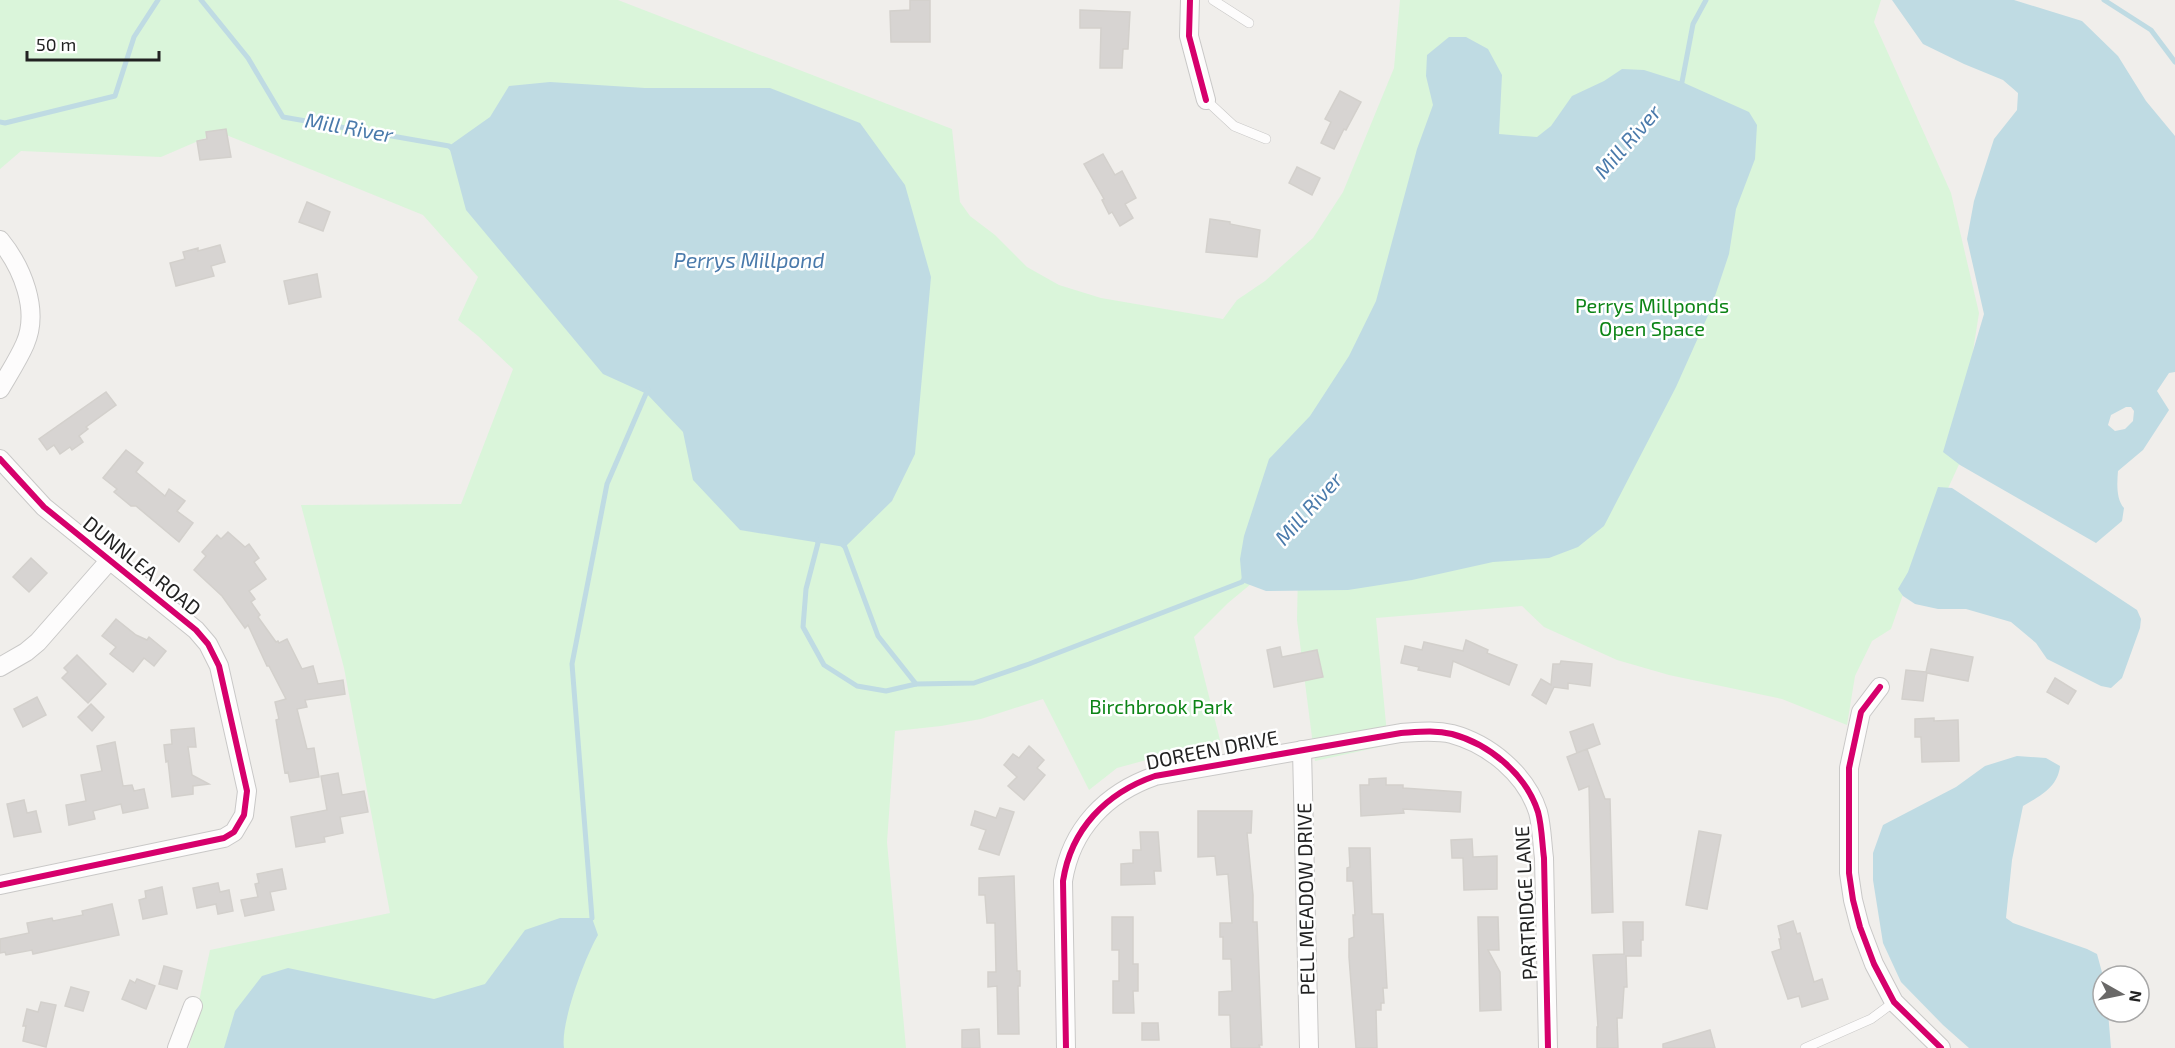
<svg xmlns="http://www.w3.org/2000/svg" width="2175" height="1048" font-family="'Exo 2',sans-serif">
<rect width="100%" height="100%" fill="#f0eeeb"/>
<path fill="#daf5da" d="M0,0H618L952,129L960,202L970,216L995,235L1027,267L1059,285L1101,298L1223,319L1237,300L1265,281L1313,238L1343,192L1394,68L1400,0H1881L1874,22L1951,193L1979,313L1973,351L1966,449L1914,563L1891,629L1872,641L1855,676L1847,725L1782,699L1669,675L1617,660L1544,627L1522,606L1376,618L1388,745L1315,761L1297,620L1298,571L1275,564L1228,603L1194,637L1220,740L1117,768L1089,790L1043,699L981,719L941,726L895,731L887,842L906,1048H189L210,950L390,913L344,668L301,505L461,504L513,369L478,336L458,320L478,277L423,215L219,132L161,157L21,151L0,169Z"/>
<g fill="#bfdbe3" fill-rule="evenodd">
<path d="M1892,0H2014L2082,21L2118,56L2146,101L2175,136V372L2169,373L2157,391L2169,410L2143,450L2118,471C2117,483 2116,499 2124,508L2122,521L2096,543L1960,465L1943,452L1984,314L1967,239L1974,201L1994,139L2017,110L2018,93L2003,80L1964,64L1923,44ZM2126,407H2131L2134,411L2133,421L2125,429L2115,431L2108,425L2111,415Z"/>
<path d="M1449,37H1466L1488,49L1502,75L1499,134L1537,137L1551,126L1572,96L1604,81L1622,69L1644,70L1682,82L1749,112L1757,125L1755,159L1736,209L1729,254L1710,311L1676,387L1604,526L1578,547L1549,558L1493,562L1412,580L1348,590L1266,591L1242,582L1240,559L1244,536L1269,459L1310,416L1349,356L1376,301L1417,149L1433,105L1426,76L1427,55Z"/>
<path d="M550,82L645,88H770L860,123L905,185L931,277L915,454L892,501L845,547L740,530L693,480L683,432L647,394L603,374L466,210L449,146L490,117L509,86Z"/>
<path d="M1938,487L1952,488L2137,610L2141,619L2140,628L2122,678L2111,688L2101,686L2047,659L2036,643L2011,622L1966,609H1938L1915,604L1903,596L1898,589L1908,572Z"/>
<path d="M2017,756L2046,758L2060,766C2058,787 2040,796 2023,806L2012,860L2006,918L2013,923L2087,949L2097,954L2103,976V1012H2108L2111,1048H1969L1943,1025L1901,982L1883,943L1873,880V853L1883,825L1956,787L1985,766Z"/>
<path d="M560,918H592L598,935C585,957 560,1024 564,1048H224L235,1011L262,976L288,968L434,999L485,984L525,930Z"/>
</g>
<g fill="none" stroke-linecap="round" stroke-linejoin="round">
<g stroke="#bfdbe3" stroke-width="5">
<path d="M201,0L248,58L283,117L449,146L455,151"/>
<path d="M2104,0L2151,30L2175,62"/>
<path d="M1679,85L1682,82L1693,24L1706,0"/>
<path d="M0,122L5,123L115,96L134,37L158,0"/>
<path d="M816,537L818,543L806,589L803,627L824,665L857,686L886,691L916,684"/>
<path d="M842,544L845,547L878,636L916,684L974,683L1029,664L1242,582L1245,578"/>
<path d="M592,918L572,664L607,484L648,389"/>
</g>
</g>
<g fill="#d7d4d2" stroke="#d3d0cc" stroke-width="1.5">
<path d="M910,0H930V42H891L890,11L910,10Z"/>
<path d="M1080,10L1130,12L1128,49H1123L1122,68H1100L1101,28H1080Z"/>
<path d="M1340,91L1361,102L1346,130L1344,129L1334,149L1321,143L1331,122L1325,119Z"/>
<path d="M226,129L231,157L200,160L197,141L207,139L206,132Z"/>
<path d="M1103,154L1115,175L1122,171L1136,198L1125,204L1133,218L1120,226L1112,212L1109,214L1102,200L1104,199L1084,164Z"/>
<path d="M1297,167L1320,178L1312,195L1289,183Z"/>
<path d="M307,202L330,212L323,231L299,222Z"/>
<path d="M1210,219L1230,222V224L1260,230L1257,257L1206,252Z"/>
<path d="M220,245L225,262L211,266L214,276L176,286L170,263L185,259L183,252L198,248V251Z"/>
<path d="M317,274L321,297L289,304L284,281Z"/>
<path d="M106,392L116,405L86,427L88,429L79,436L83,442L72,450L70,447L60,454L54,445L47,450L39,439Z"/>
<path d="M126,450L143,463L136,472L165,496L169,489L185,501L177,511L193,523L179,542L136,506H131L114,492L117,489L103,478Z"/>
<path d="M228,532L245,547L249,544L259,558L254,562L266,579L249,591L255,599L251,602L260,615L258,617L276,642L278,641L279,643L287,639L302,669L313,666L318,684L343,680L345,694L305,700L307,707L297,709L307,749L314,748L319,777L290,782L288,772L285,773L276,720L279,719L275,702L286,699L269,666H267L248,625L245,628L222,596L194,570L206,556L202,552L217,535L221,539Z"/>
<path d="M31,558L47,573L29,592L13,577Z"/>
<path d="M116,619L136,635L147,640L149,637L166,651L154,666L144,658L133,672L110,654L116,647L102,636Z"/>
<path d="M1466,640L1488,650L1487,653L1517,665L1509,685L1453,661L1450,677L1418,670L1419,667L1401,663L1405,646L1422,650L1424,642L1463,651Z"/>
<path d="M1280,647L1282,657L1317,650L1323,677L1274,687L1267,650Z"/>
<path d="M1931,649L1973,657L1968,681L1927,673L1923,701L1902,699L1906,670L1926,672Z"/>
<path d="M77,655L106,684L88,703L62,678L68,672L64,668Z"/>
<path d="M1561,661L1592,664L1590,686L1568,683V689L1554,687L1546,704L1532,695L1541,679L1551,685L1553,664H1560Z"/>
<path d="M2055,678L2076,691L2068,704L2047,692Z"/>
<path d="M37,697L46,715L23,727L14,709Z"/>
<path d="M91,704L104,717L92,731L78,717Z"/>
<path d="M1934,718V721L1958,720L1959,761L1922,762L1921,737H1915V719Z"/>
<path d="M1593,724L1600,744L1577,753L1570,732Z"/>
<path d="M194,728L196,747H188L192,775L209,784L193,786V794L172,797L168,761L166,762L164,745L172,744L171,730Z"/>
<path d="M115,742L123,786L132,785L134,791L144,789L148,808L123,813L121,804L93,811L95,819L69,825L66,805L86,801L81,775L102,771L97,746Z"/>
<path d="M1029,746L1044,760L1037,768L1045,775L1024,800L1008,786L1017,777L1004,765L1013,754L1019,758Z"/>
<path d="M1587,749L1605,799H1610L1613,912L1592,913L1589,786L1579,790L1567,757Z"/>
<path d="M338,773L342,795L364,791L368,812L340,817L343,833L324,837L325,842L296,847L291,817L327,810L321,776Z"/>
<path d="M1386,778V785H1403V788L1461,792L1460,812L1403,809L1404,813L1361,816L1360,785H1369V779Z"/>
<path d="M24,800L27,813L36,811L41,832L14,837L7,804Z"/>
<path d="M1000,808L1014,812L999,855L979,849L986,830L971,825L975,811L996,818Z"/>
<path d="M1198,811H1252L1251,833H1247L1253,895V922H1257L1262,1045H1259L1260,1048H1231L1230,1015H1219V992L1232,991L1231,959H1223V937H1220V923H1232L1228,874L1217,875L1215,856L1198,857Z"/>
<path d="M1699,831L1721,835L1707,909L1686,905Z"/>
<path d="M1140,832H1158L1161,871H1154L1155,884L1121,885V864L1133,863V850H1141Z"/>
<path d="M1472,839L1473,857L1497,856V889L1464,890L1463,858H1452L1451,840Z"/>
<path d="M1349,848H1370L1372,914H1383L1387,988H1383L1384,1003H1381V1010H1376L1377,1048H1356L1349,957V939L1354,937L1353,915H1355L1353,881H1347V868L1350,867Z"/>
<path d="M282,869L286,889L270,892L274,910L245,916L241,900L258,897L255,884L259,883L257,874Z"/>
<path d="M1014,876L1017,971H1020V986H1018L1019,1034H998L997,986L988,987V972H996L995,923H987L985,895H979V878Z"/>
<path d="M218,883L220,892L229,890L233,911L218,914L216,904L197,908L193,888Z"/>
<path d="M162,887L167,914L143,919L139,900L146,898L145,891Z"/>
<path d="M112,904L119,935L33,954L32,950L6,955L5,952L0,953V939L29,933L27,923L52,918L53,921L83,915L82,911Z"/>
<path d="M1112,917H1133V964H1138V991H1133L1134,1013H1113V981H1119V950H1112Z"/>
<path d="M1478,917H1498L1499,950H1488L1500,972L1501,1010L1480,1011Z"/>
<path d="M1793,921L1797,934L1800,933L1814,982L1822,979L1828,999L1802,1007L1799,996L1788,999L1772,952L1781,949L1779,939H1781L1778,926Z"/>
<path d="M1623,922H1643V940H1641V956H1626L1627,987H1624L1622,1018H1617L1618,1048H1597V1027H1598L1593,955L1624,954Z"/>
<path d="M164,966L182,971L177,989L159,984Z"/>
<path d="M137,979L155,986L146,1009L122,999L130,980L135,983Z"/>
<path d="M71,987L89,992L83,1011L65,1006Z"/>
<path d="M41,1002L56,1005L46,1047L23,1041L26,1026H23L27,1009L38,1012Z"/>
<path d="M1142,1023H1158L1159,1040H1142Z"/>
<path d="M979,1029L980,1048H962V1030Z"/>
<path d="M1710,1030L1715,1048H1663V1044Z"/>
</g>
<g fill="none" stroke-linecap="round" stroke-linejoin="round">
<defs>
<g id="service">
<path d="M1213,0L1249,23"/>
<path d="M1206,100L1234,126L1266,139"/>
<path d="M1805,1048L1871,1019L1894,1002"/>
</g>
<g id="minor">
<path d="M1190,0L1189,36L1206,100"/>
<path d="M0,240C22,267 40,310 25,344C18,360 8,375 0,389"/>
<path d="M0,459L44,507L196,630L208,644L219,666L247,791L244,815L234,832L224,838L0,885"/>
<path d="M0,667L26,652L38,642L109,561"/>
<path d="M1880,687L1861,712L1849,768V873L1853,900L1860,927L1874,964L1894,1002L1941,1048"/>
<path d="M1302,750L1309,1048"/>
<path d="M177,1048L193,1006"/>
<path d="M1066,1048L1063,881C1071,829 1106,793 1155,776L1401,733C1418,732 1435,730 1452,734C1489,744 1526,774 1538,812C1542,827 1542,843 1544,858L1548,1048"/>
</g>
</defs>
<use href="#service" stroke="#c9c8c7" stroke-width="10"/>
<use href="#minor" stroke="#c9c8c7" stroke-width="20"/>
<use href="#service" stroke="#fdfcfc" stroke-width="9"/>
<use href="#minor" stroke="#fdfcfc" stroke-width="18"/>
<defs>
<g id="cycleway">
<path d="M1190,0L1189,36L1206,100"/>
<path d="M0,459L44,507L196,630L208,644L219,666L247,791L244,815L234,832L224,838L0,885"/>
<path d="M1880,687L1861,712L1849,768V873L1853,900L1860,927L1874,964L1894,1002L1941,1048"/>
<path d="M1066,1048L1063,881C1071,829 1106,793 1155,776L1401,733C1418,732 1435,730 1452,734C1489,744 1526,774 1538,812C1542,827 1542,843 1544,858L1548,1048"/>
</g>
</defs>
<use href="#cycleway" stroke="#fff" stroke-width="10"/>
<use href="#cycleway" stroke="#d6006c" stroke-width="6"/>
</g>
<g text-anchor="middle" stroke-width="5" stroke-linejoin="round" paint-order="stroke">
<g font-size="20" fill="#0c8416" stroke="#fff">
<text x="1652" y="313">Perrys Millponds<tspan x="1652" dy="23">Open Space</tspan></text>
<text x="1161" y="714">Birchbrook Park</text>
</g>
<g font-size="20" fill="#222" stroke="#fff">
<text transform="translate(142 566) rotate(39)" y="7">DUNNLEA ROAD</text>
<text transform="translate(1212 750) rotate(-11)" y="7">DOREEN DRIVE</text>
<text transform="translate(1306 899) rotate(-91)" y="7">PELL MEADOW DRIVE</text>
<text transform="translate(1526 903) rotate(-93)" y="7">PARTRIDGE LANE</text>
</g>
<g font-size="21" font-style="italic" fill="#4a7aab" stroke="#fff">
<text transform="translate(349 128) rotate(10)" y="7">Mill River</text>
<text transform="translate(1628 142) rotate(-49)" y="7">Mill River</text>
<text x="749" y="268">Perrys Millpond</text>
<text transform="translate(1309 509) rotate(-48)" y="7">Mill River</text>
</g>
</g>
<g transform="translate(2121 994) rotate(99)"><circle r="28" fill="#ffffff" stroke="#a7a7a7" stroke-width="1.5"/>
<path d="M0-4.5L10 22L0 15L-10 22Z" fill="#6a6968"/>
<text y="-9" font-size="16" font-weight="bold" text-anchor="middle" fill="#222222">N</text>
</g>
<path d="M27 51v9h132v-9" fill="none" stroke="#222222" stroke-width="3"/>
<text x="36" y="51" font-size="18" fill="#222222" stroke="#ffffff" stroke-width="4.5" paint-order="stroke">50 m</text>
</svg>
